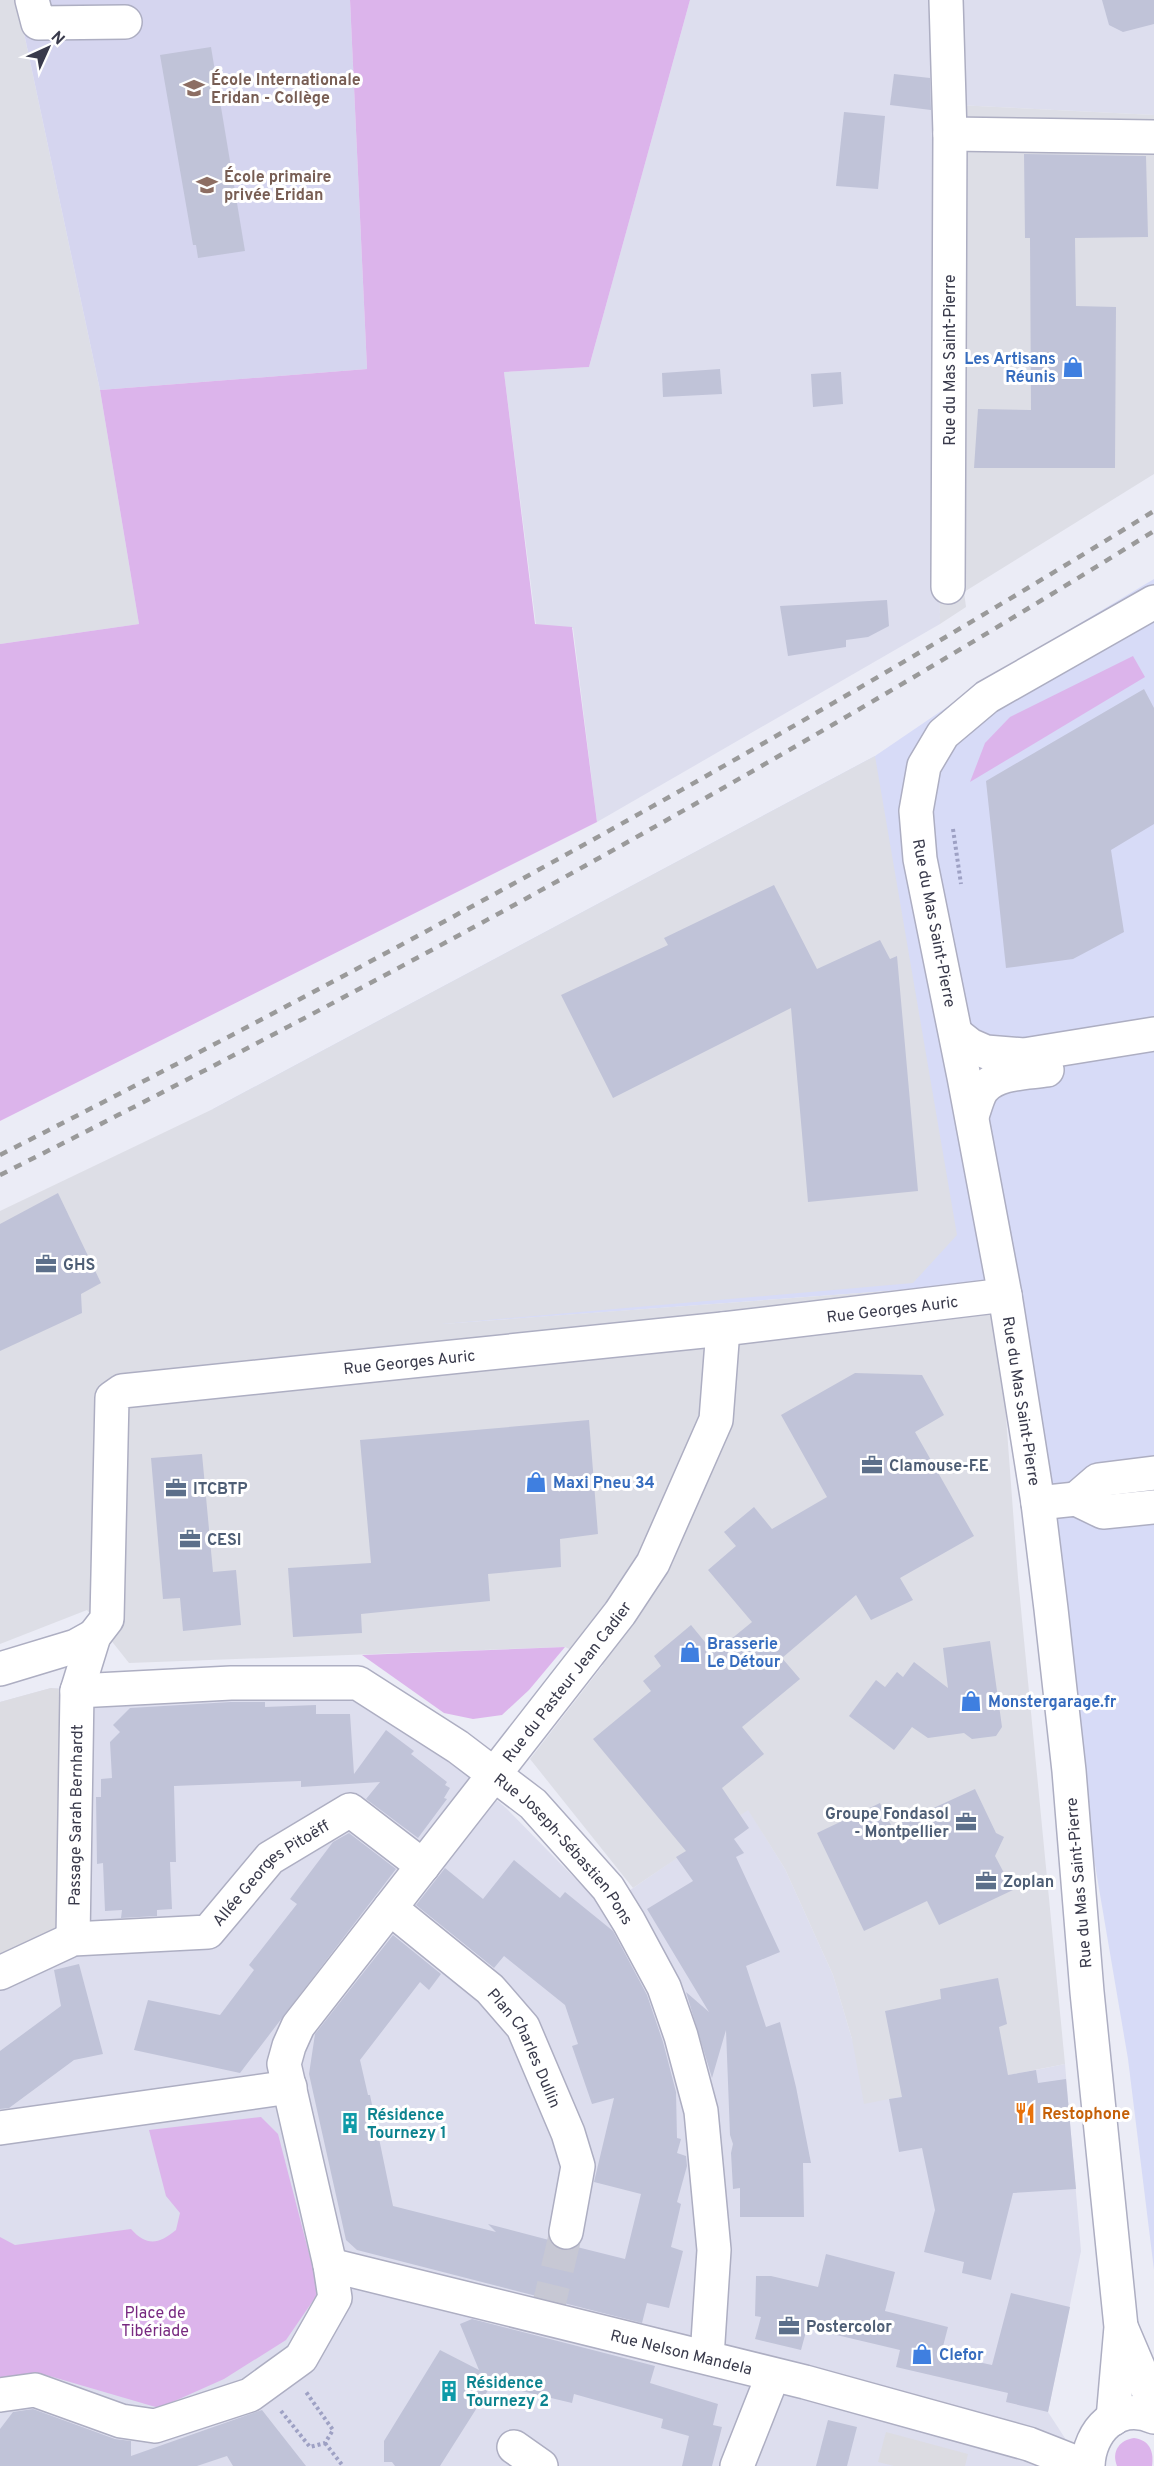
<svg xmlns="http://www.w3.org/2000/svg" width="1154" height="2466" font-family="Overpass,sans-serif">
<rect width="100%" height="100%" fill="#ebecf6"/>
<g fill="#dddeee">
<path d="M690,0H1154V115L937,104L940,624L597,822L573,628L536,625L504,372L589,367Z"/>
<path d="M51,1688L351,1698L427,1742L506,1808L604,1908L748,1809L785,1869L833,1975L852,2039L976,2082L1065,2064L1081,2251L1048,2412L1083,2466H0V1702Z"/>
</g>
<path fill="#d7dbf7" d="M1154,579V2270L1128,2059L996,1283L363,1330L213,1109L875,756L997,673Z"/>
<g fill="#dddee6">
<path d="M0,0H17L100,390L139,624L0,644Z"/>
<path d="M937,104L1154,115V474L964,592L966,607L940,624Z"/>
<path d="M875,756L957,1235L913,1283L442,1324L996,1283L1018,1578L1065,2064L864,2104L852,2039L833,1975L785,1869L748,1810L633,1888L530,1759L603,1665L565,1647L129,1663L87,1610L0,1644V1211L213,1109Z"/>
</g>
<path fill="#d5d5ef" d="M17,0H350L367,369L100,390Z"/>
<g fill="#dcb4eb">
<path d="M350,0H690L589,367L504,372L535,624L572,627L597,822L0,1121V644L139,624L100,390L367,369Z"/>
<path d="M1133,656L1145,677L970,782L985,743L1010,717Z"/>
<path d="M565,1647L529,1690L502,1715L473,1719L444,1713L362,1655Z"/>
<path d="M261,2117L278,2134L319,2292L286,2340L224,2379L159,2408L46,2375L0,2383V2237L15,2245L131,2229C147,2247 159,2244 176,2230L180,2213L166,2196L149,2130Z"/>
<path d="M1134,2438C1150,2440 1154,2452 1152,2466H1117C1111,2451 1120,2440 1134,2438Z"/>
</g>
<g fill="#dcdce2">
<path d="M51,1688L77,1691L73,1939L0,1973V1702Z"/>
<path d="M886,2432L968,2454L965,2466H894L878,2462Z"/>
</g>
<g fill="#c0c3d8">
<path d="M1102,0H1154V24L1123,32L1109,25Z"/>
<path d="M211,47L245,251L198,258L196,245H193L160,55Z"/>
<path d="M894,74L930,78L931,110L890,105Z"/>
<path d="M844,112L885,116L878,189L836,186Z"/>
<path d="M1024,154L1146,156L1148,237L1075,238L1076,306L1116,307L1115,468H974L978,409L1031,410L1030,238H1025Z"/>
<path d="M720,369L722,394L663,397L662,373Z"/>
<path d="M841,372L843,404L813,407L811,374Z"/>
<path d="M887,600L889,626L868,637L846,640V647L788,656L780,606Z"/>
<path d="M1144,689L1154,708V824L1111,850L1124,932L1073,959L1006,968L986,781Z"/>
<path d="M774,885L817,969L880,940L890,959L897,956L918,1191L808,1202L791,1008L613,1098L561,995L668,945L664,938Z"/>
<path d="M58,1193L101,1283L81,1294L82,1313L0,1351V1224Z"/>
<path d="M855,1373L922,1375L944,1415L915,1432L974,1536L900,1578L913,1600L871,1620L856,1595L782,1658L800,1679L742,1727L764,1754L722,1788L749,1828L734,1839L744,1853L736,1857L780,1952L746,1966L766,2027L780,2022L796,2087L811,2163H803L804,2217H740V2188L733,2189L731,2153L733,2144L730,2135L726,2030L712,2078L686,1992L709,2012L647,1909L693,1881L676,1857L686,1851L593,1739L651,1691L643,1681L661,1666L654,1656L691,1625L714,1653L752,1622L708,1570L736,1546L724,1532L754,1507L772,1529L827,1497L781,1415Z"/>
<path d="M589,1420L598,1534L560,1539L561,1567L488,1574L490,1601L361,1614L362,1633L293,1637L288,1568L371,1563L360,1440Z"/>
<path d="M202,1454L213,1572L236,1570L241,1625L183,1631L180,1598L163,1599L151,1458Z"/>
<path d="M990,1641L1002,1727L996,1736L972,1739L964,1733L928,1738L912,1727L894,1750L849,1716L876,1680L885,1687L897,1672L903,1677L914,1662L948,1688L943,1648Z"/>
<path d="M231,1702H265V1707L316,1705V1714H350L354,1774L386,1730L414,1751L411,1754L447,1782L445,1785L450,1788L444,1798L447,1799L418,1838L366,1799L380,1782L301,1787V1781L174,1786L176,1862H170L172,1909L157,1910V1916L121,1918L122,1910L105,1911L103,1863L97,1864L96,1797H101V1779L112,1778L110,1742L120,1732L113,1725L130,1708Z"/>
<path d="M975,1789L996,1833L1004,1837L995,1856L1013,1890L939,1925L927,1901L864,1931L817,1833L880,1803L892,1827Z"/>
<path d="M349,1833L396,1869L240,2073L134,2050L148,2000L220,2015L254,1970L249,1965L297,1904L290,1899L333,1842Z"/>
<path d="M514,1860L560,1898L565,1892L613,1931L647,1995L663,2042L676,2092L677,2138L681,2139L677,2153L686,2156L687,2166L677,2202L681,2204L671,2247L683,2251L669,2308L647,2303L642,2323L357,2250L346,2240L309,2074L315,2034L393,1935L441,1974L429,1990L420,1982L360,2060L368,2095H370L393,2206L496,2232L488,2224L549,2240L554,2247L562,2250H572L577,2247L625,2259L641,2194L594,2182L614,2098L592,2104L572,2046L578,2044L565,2005L504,1956L494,1968L416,1905L445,1868L483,1899Z"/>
<path d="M79,1964L103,2054L74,2060L9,2108L0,2109V2051L61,2006L54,1970Z"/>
<path d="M998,1978L1007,2024L999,2027L1008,2075L1036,2070L1038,2083L1066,2079L1076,2189L1013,2193L991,2280L962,2273L964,2262L924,2252L935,2210L922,2148L899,2152L889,2099L902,2097L885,2011L941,1999L940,1989Z"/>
<path d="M826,2254L895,2272L885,2311L948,2327L941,2354L992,2365L1011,2293L1070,2307L1048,2412L1006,2402L1008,2393L896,2367L900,2350L807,2328L801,2350L755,2339L761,2317L755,2316L756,2276H771L818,2287Z"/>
<path d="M472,2319L655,2366L650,2383L718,2404L713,2425L722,2427L712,2466H682L689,2436L661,2428L663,2419L574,2394L572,2403L492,2384L440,2466H395L392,2462H384V2441L440,2350L479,2370L460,2324Z"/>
<path d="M33,2409L115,2439L131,2441V2456L262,2410L306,2466H233L227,2456L197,2466H0V2429L13,2412Z"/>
<path d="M828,2420L857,2427L847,2466H816Z"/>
</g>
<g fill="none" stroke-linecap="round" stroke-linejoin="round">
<path stroke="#c7c8d4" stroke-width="33" stroke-dasharray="33 16" stroke-linecap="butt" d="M546,2317L566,2232"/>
<defs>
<g id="minor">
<path d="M32,0L38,23L125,22"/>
<path d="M946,0L950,134L948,587"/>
<path d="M950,134L1154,137"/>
<path d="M956,1034L970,1045L986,1052L1024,1055L1154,1034"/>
<path d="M972,1116C975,1108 978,1095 983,1089C997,1072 1027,1073 1047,1070"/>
<path d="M1076,1499L1098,1480L1154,1473"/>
<path d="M1038,1503L1076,1499L1103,1512L1154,1507"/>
<path d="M0,1669L76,1646L94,1636"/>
<path id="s1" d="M77,1691L231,1683H358L458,1747L533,1804L608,1888L629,1922L664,1987L681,2036L701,2111L714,2250L707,2357"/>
<path id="s2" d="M390,1908L490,1989L523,2027L568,2133L578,2166L566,2232"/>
<path id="s3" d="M73,1939L77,1691L94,1636L107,1619L112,1398L122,1391L723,1329L1005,1295"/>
<path id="s4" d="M0,1973L73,1939L208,1932L270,1858L350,1810L423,1866"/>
<path d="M0,2128L290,2087"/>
<path id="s5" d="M330,2265L805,2382L1029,2444L1085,2466"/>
<path d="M1122,2329L1154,2404"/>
<path id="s6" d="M0,2395L35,2390L121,2421L155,2426L250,2395L301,2358L335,2298L330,2265L284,2064L289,2046L298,2026L620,1613L653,1563L716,1420L723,1329"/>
<path d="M1113,2419L1121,2327L1087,1992L1069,1771L1051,1609L1038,1503L1005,1295L964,1077L920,859L916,811L924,766L943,734L987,697L1154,602"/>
<path d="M514,2447L541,2466"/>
<path d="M737,2466L773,2375"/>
<path d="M1088,2466C1089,2431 1117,2401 1154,2417"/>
</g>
</defs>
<use href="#minor" stroke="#adaec2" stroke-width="36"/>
<g stroke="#9ea1c4" stroke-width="4" stroke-dasharray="3 3" stroke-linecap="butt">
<path d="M953,829L961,884"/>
<path d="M281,2411L310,2447L325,2443L333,2430L306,2392"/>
<path d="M325,2443L343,2466"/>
</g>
<use href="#minor" stroke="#fff" stroke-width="33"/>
<g stroke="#9a9a9a" stroke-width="4.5" stroke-dasharray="8 8" stroke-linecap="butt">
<path d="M0,1155C393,955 778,743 1154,511"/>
<path d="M0,1175C394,977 780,764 1154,531"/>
</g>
</g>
<defs>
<symbol id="school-bare" viewBox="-9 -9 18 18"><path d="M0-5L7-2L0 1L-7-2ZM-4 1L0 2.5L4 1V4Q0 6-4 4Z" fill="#8d6e63" stroke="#fff" stroke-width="2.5" paint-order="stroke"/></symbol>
<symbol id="shop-bare" viewBox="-9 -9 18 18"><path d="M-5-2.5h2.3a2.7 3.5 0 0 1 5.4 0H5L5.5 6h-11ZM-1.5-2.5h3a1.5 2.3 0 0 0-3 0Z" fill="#3f7fe0" stroke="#fff" stroke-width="2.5" paint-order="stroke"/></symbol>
<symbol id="office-bare" viewBox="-9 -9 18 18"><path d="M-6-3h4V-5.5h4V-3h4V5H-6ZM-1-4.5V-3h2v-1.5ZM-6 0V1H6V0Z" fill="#5c6f8a" stroke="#fff" stroke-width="2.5" paint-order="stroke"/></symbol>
<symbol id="restaurant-bare" viewBox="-9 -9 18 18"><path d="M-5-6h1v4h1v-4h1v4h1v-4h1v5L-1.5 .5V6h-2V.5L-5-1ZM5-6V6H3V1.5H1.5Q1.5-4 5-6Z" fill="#e8710a" stroke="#fff" stroke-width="2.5" paint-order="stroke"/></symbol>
<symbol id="building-bare" viewBox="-9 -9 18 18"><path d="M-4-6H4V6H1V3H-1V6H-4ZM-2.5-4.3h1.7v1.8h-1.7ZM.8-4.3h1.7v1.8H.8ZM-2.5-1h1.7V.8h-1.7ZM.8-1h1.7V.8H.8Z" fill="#0f9aa8" stroke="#fff" stroke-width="2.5" paint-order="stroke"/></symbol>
</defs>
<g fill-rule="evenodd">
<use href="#school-bare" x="179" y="73" width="30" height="30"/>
<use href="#school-bare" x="192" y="170" width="30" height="30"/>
<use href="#shop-bare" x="1058" y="352" width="30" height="30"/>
<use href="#office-bare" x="31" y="1249" width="30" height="30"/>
<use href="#office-bare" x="857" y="1450" width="30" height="30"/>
<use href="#shop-bare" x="521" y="1467" width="30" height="30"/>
<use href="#office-bare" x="161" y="1473" width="30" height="30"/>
<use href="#office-bare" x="175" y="1524" width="30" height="30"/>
<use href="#shop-bare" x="675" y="1637" width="30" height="30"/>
<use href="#shop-bare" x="956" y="1686" width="30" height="30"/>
<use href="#office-bare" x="951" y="1807" width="30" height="30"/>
<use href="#office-bare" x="971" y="1866" width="30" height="30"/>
<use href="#restaurant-bare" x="1010" y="2098" width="30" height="30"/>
<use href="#building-bare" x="335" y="2108" width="30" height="30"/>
<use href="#office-bare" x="774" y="2311" width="30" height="30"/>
<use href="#shop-bare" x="907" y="2339" width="30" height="30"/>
<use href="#building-bare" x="434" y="2376" width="30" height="30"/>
</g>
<g text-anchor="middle" stroke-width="6" stroke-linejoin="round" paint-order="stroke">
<g font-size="16" font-weight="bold" fill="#785e54" stroke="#fff" text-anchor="start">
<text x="211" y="85">École Internationale<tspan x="211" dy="18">Eridan - Collège</tspan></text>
<text x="224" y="182">École primaire<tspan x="224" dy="18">privée Eridan</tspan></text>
</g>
<g font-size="16" font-weight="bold" fill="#366cbe" stroke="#fff" text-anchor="start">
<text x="1056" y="364" text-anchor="end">Les Artisans<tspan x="1056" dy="18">Réunis</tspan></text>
<text x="553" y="1488">Maxi Pneu 34</text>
<text x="707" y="1649">Brasserie<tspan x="707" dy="18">Le Détour</tspan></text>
<text x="988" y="1707">Monstergarage.fr</text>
<text x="939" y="2360">Clefor</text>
</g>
<g font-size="16" fill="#393a4b" stroke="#fff">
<text transform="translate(949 360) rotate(-90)" y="6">Rue du Mas Saint-Pierre</text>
<text transform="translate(935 923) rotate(79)" y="6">Rue du Mas Saint-Pierre</text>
<text dy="6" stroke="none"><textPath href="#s3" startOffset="1335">Rue Georges Auric</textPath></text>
<text dy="6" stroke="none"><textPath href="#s3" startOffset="849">Rue Georges Auric</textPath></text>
<text transform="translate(1022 1401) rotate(81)" y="6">Rue du Mas Saint-Pierre</text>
<text dy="6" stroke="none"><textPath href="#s6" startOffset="1110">Rue du Pasteur Jean Cadier</textPath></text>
<text dy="6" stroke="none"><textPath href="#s3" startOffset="124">Passage Sarah Bernhardt</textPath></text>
<text dy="6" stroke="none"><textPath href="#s1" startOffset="548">Rue Joseph-Sébastien Pons</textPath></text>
<text dy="6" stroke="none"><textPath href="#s4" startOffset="303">Allée Georges Pitoëff</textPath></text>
<text transform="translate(1078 1883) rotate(-95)" y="6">Rue du Mas Saint-Pierre</text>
<text dy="6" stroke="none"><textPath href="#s2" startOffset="198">Plan Charles Dullin</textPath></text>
<text dy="6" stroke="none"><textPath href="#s5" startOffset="362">Rue Nelson Mandela</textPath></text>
</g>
<g font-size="16" font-weight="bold" fill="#4e5e75" stroke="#fff" text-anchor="start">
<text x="63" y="1270">GHS</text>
<text x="889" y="1471">Clamouse-F.E</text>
<text x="193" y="1494">ITCBTP</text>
<text x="207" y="1545">CESI</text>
<text x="949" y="1819" text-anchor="end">Groupe Fondasol<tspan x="949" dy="18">- Montpellier</tspan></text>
<text x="1003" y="1887">Zoplan</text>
<text x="806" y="2332">Postercolor</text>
</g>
<g font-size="16" font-weight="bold" fill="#c56008" stroke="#fff" text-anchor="start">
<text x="1042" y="2119">Restophone</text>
</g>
<g font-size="16" font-weight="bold" fill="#0d838f" stroke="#fff" text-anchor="start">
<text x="367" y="2120">Résidence<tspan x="367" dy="18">Tournezy 1</tspan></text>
<text x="466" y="2388">Résidence<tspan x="466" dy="18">Tournezy 2</tspan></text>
</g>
<g font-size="16" fill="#782980" stroke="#fff">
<text x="155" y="2318">Place de<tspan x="155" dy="18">Tibériade</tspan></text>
</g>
</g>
<g transform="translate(48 48) rotate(45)" stroke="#ffffff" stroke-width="4.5" paint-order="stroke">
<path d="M0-4.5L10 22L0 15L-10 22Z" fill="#393a4b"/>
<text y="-9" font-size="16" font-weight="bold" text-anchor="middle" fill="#393a4b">N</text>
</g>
</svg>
